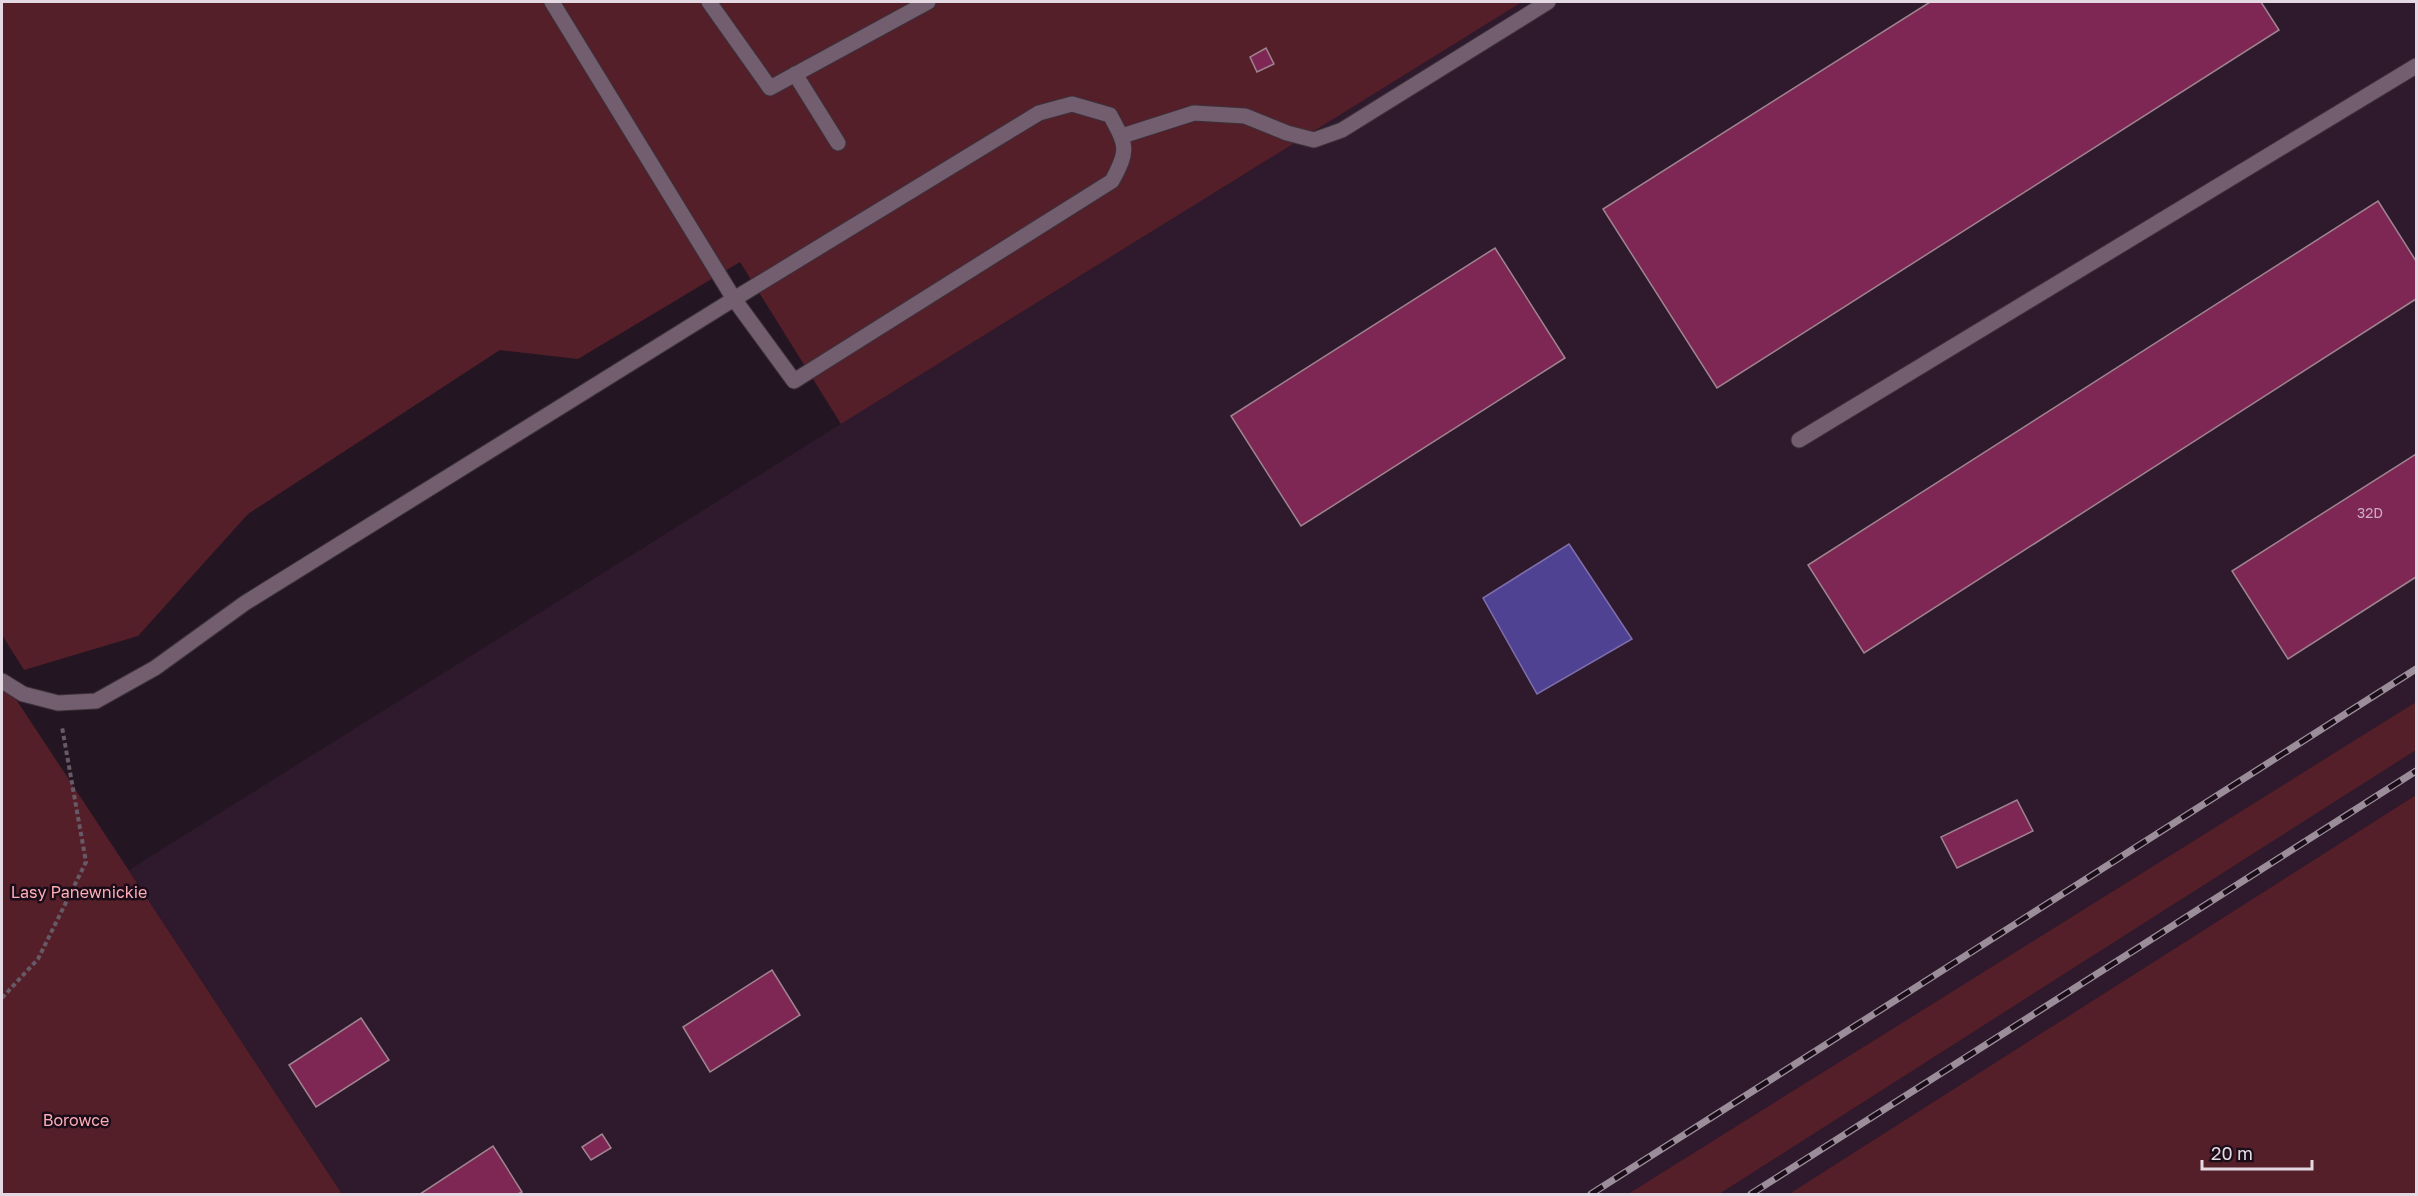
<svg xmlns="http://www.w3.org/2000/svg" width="2418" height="1196" font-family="'Golos Text',sans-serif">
<rect width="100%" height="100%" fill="#241523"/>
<g fill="#2f1a2d">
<path d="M1522,2H2416V702L1628,1194H342L129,870L841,424Z"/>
<path d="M2416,750V795L1789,1194H1719Z"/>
</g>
<g fill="#541f28">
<path d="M2,2H1522L841,424L740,262L578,359L500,350L248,514L138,636L24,670L2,635Z"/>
<path d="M2,678L342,1194H2Z"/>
<path d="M2416,702V750L1719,1194H1628Z"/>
<path d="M2416,795V1194H1789Z"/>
</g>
<path fill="#504293" stroke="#7c6fab" stroke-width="1.5" d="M1569,544L1632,639L1537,694L1483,598Z"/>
<g fill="#7e2755" stroke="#9f848f" stroke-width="1.5">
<path d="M1930,2H2261L2279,30L1717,388L1603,209Z"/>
<path d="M1266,48L1274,64L1257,72L1250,57Z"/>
<path d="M2378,201L2416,261V299L1864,653L1808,565Z"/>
<path d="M1495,248L1565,358L1301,526L1231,416Z"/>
<path d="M2416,454V577L2288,659L2232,571Z"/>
<path d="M2017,800L2033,831L1957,868L1941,837Z"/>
<path d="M772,970L800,1015L710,1072L683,1027Z"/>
<path d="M361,1018L389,1060L316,1107L289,1065Z"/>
<path d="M602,1134L611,1148L591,1160L582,1147Z"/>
<path d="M493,1146L522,1192L518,1194H420Z"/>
</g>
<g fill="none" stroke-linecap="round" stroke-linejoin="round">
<defs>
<g id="minor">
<path d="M709,2L770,88L928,2"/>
<path d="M795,74L838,143"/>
<path d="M1072,104L1110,115C1127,146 1129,150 1112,181L794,381L734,299L1039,113Z"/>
<path d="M1122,136L1194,113L1245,116L1287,133L1314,140L1342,130L1548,2"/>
<path d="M1799,440L2416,66"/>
<path d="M2,681L23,694L58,703L96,701L155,668L245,603L734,299L552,2"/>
</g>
</defs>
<use href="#minor" stroke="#3c313b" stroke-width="17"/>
<path stroke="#675966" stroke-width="4" stroke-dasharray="4.5 3" stroke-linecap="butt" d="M2,998L38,959L86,862L62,727"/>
<use href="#minor" stroke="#725e6f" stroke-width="15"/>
<defs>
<g id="rail">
<path d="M1591,1194L2416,669"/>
<path d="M1751,1194L2416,771"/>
</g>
</defs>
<use href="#rail" stroke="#9b8e9a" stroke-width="7"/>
<use href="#rail" stroke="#1b0c19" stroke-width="4.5" stroke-dasharray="14" stroke-linecap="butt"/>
</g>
<g text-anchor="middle" stroke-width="5" stroke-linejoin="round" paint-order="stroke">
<g font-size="14" fill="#caacc0">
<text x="2370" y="518">32D</text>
</g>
<g font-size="16" fill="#feadb5" stroke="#1b0c19">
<text x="79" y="898">Lasy Panewnickie</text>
<text x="76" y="1126">Borowce</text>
</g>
</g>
<rect width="2418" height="1196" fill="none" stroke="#e4d9e3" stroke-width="6"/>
<path d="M2202 1160v9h110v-9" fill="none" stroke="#e4d9e3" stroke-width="3"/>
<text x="2211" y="1160" font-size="18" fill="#e4d9e3" stroke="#1b0c19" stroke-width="4.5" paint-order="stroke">20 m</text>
</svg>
